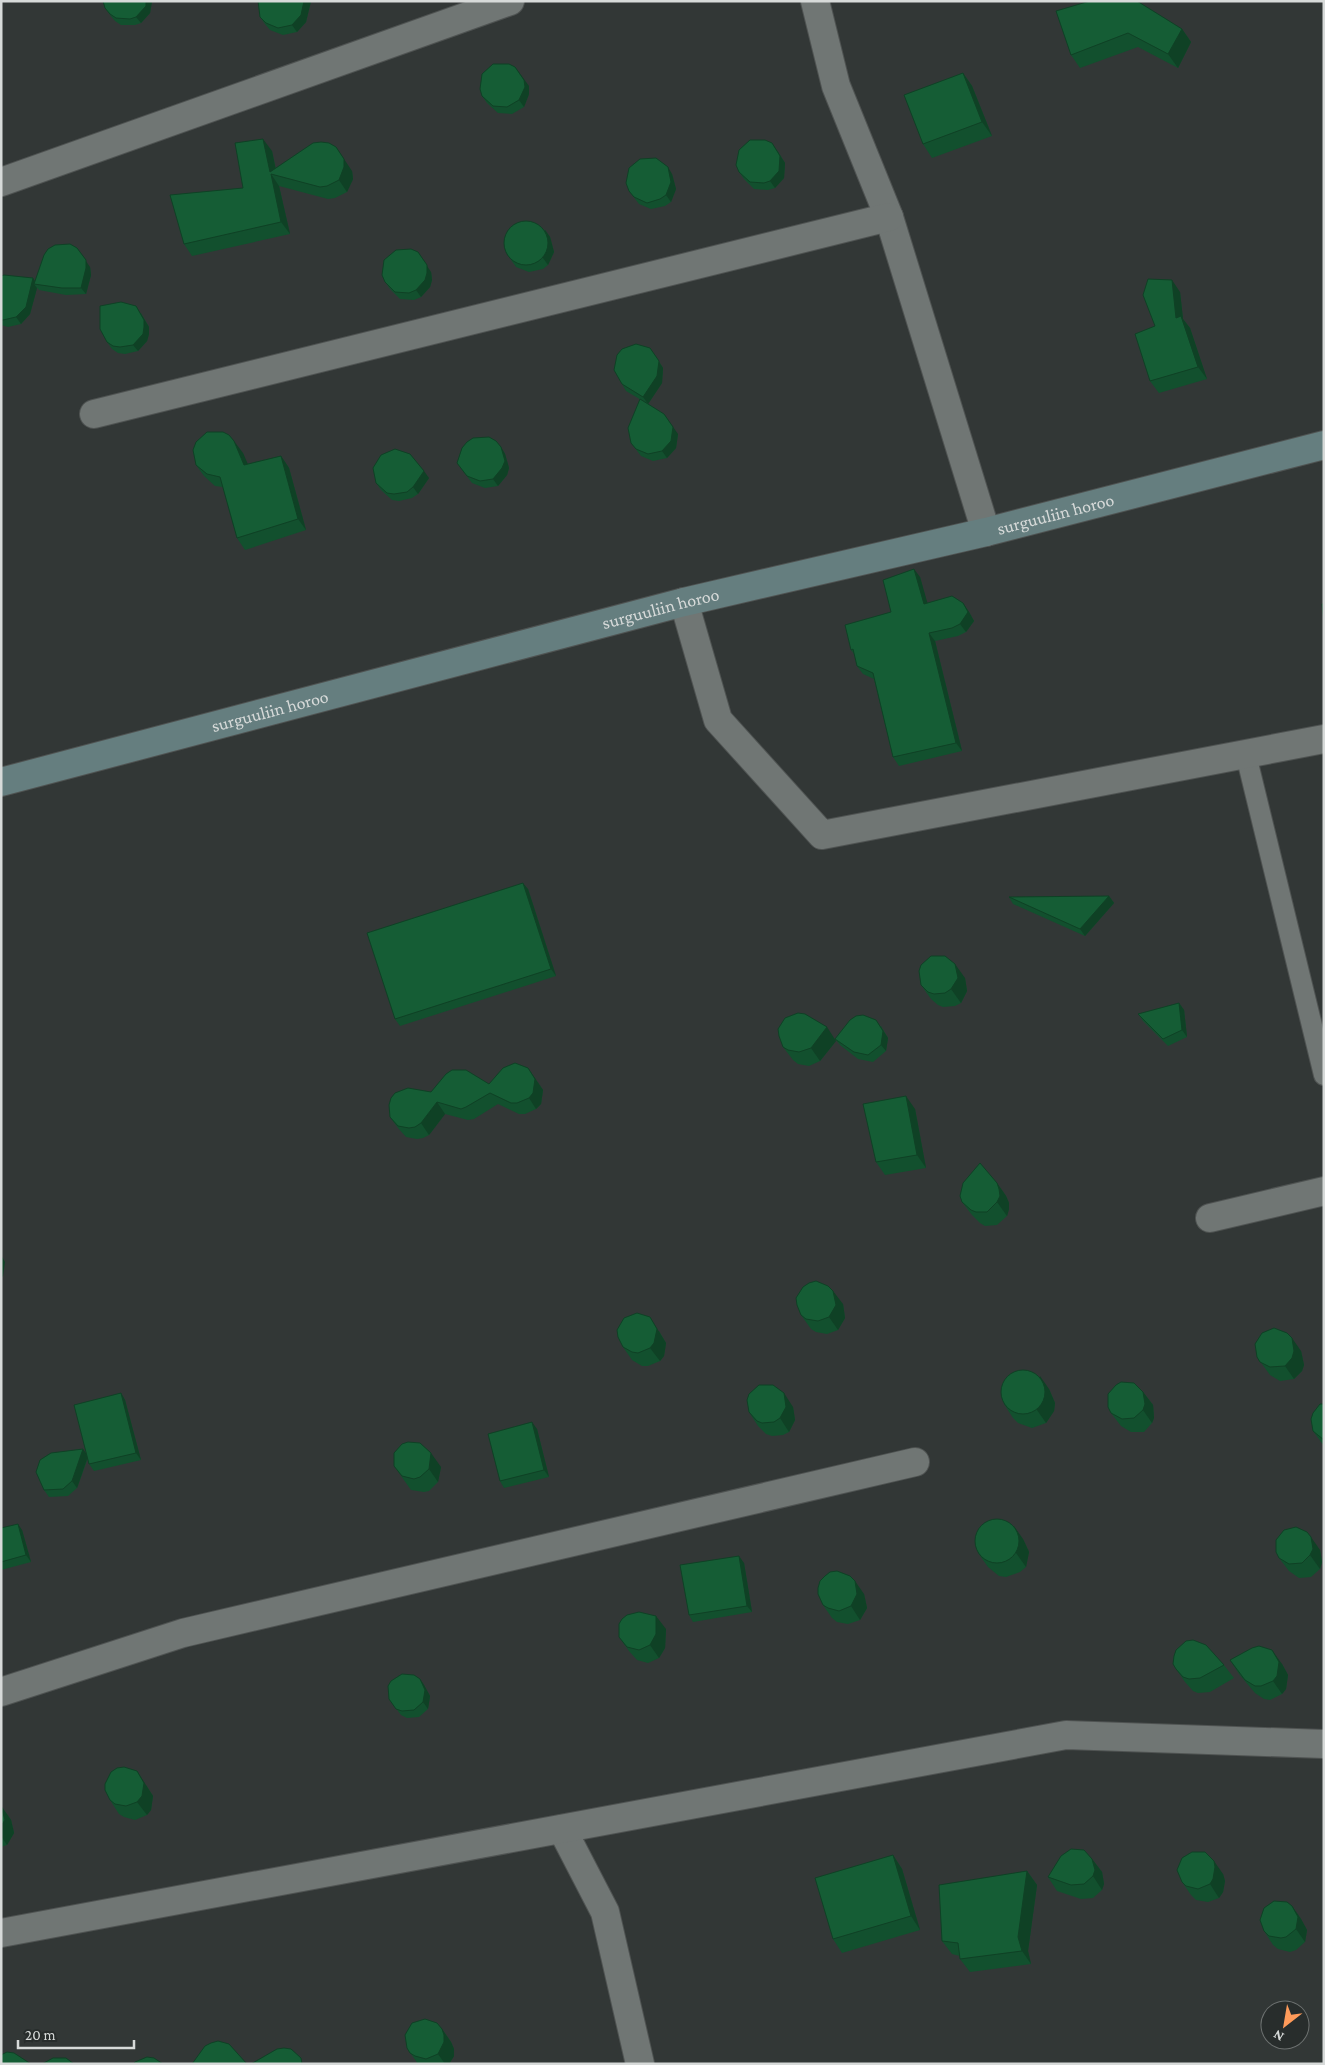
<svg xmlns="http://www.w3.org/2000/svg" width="1325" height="2065" font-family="'Crimson Pro',serif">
<rect width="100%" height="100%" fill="#323736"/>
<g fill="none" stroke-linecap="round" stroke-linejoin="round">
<defs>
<path id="lane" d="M1246,755L1324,1075"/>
<g id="street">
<path d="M815,1L836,86L889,217L986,532"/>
<path d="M1,182L510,1"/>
<path d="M94,414L889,217"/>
<path d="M684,602L718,720L822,835L1324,739"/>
<path d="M1210,1218L1324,1191"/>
<path d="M1,1692L183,1633L915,1462"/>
<path d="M562,1829L605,1912L640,2064"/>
<path d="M1,1933L1066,1735L1324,1744"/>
</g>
<g id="secondary">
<path id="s1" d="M1,782L684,602L986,532L1324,445"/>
</g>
</defs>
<use href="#lane" stroke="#4f5352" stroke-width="22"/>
<use href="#street" stroke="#4f5352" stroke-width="30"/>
<use href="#secondary" stroke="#4f5352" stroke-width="30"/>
<use href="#lane" stroke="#707674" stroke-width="20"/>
<use href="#street" stroke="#707674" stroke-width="28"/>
<use href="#secondary" stroke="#657e7f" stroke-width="28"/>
</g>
<g fill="#12502e">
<path d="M103,1H152L150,13L141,23L135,25H121L115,21L110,15L105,8Z"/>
<path d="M258,1H311L306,22L297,32L283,35L270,30L265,24L260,17Z"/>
<path d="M1056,11L1182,29L1191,42L1178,68L1138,47L1080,68L1071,55Z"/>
<path d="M963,73L972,86L992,136L932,158L923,144Z"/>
<path d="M529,86V94L524,107L512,114L498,113L487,103L482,96Z"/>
<path d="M777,150L785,163L784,178L775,188L768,190L754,189L744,179L739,172Z"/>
<path d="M272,151L276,169L352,171L353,179L347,192L335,198L328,199L279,186L290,234L192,256L184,244L243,188Z"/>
<path d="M672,174L676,189L671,202L665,206L651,209L639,204L629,191Z"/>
<path d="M545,230L550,237L554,252L548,265L543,269L529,272L516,267L507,254Z"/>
<path d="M90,267L91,275L86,294L66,295L39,290L37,288L30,314L21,324L8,327L1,325V276L35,281Z"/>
<path d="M431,272L432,280L430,287L421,297L414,300L400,299L390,289L385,282Z"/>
<path d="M1180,292L1183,319L1190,328L1207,379L1159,393L1150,381L1155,326Z"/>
<path d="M141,313L149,327V334L147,341L138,351L125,354L118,353L112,349L107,342Z"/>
<path d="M655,355L663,368L662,383L648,404L626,391L622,384Z"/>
<path d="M678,434L676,448L667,458L653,461L641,456L631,443Z"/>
<path d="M501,447L505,454L509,468L507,475L498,486L485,488L472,483L457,463Z"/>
<path d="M243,453L247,464L281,456L289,468L306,530L245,550L237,538L223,487L215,486L204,476L196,465Z"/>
<path d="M429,478L418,494L412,498L399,501L392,500L381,490L376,483Z"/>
<path d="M920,577L927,603H963L969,612L974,621L966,632L958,636L935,641L962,751L899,766L893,757L874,679L863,674L857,666L855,655L851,650L891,612Z"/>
<path d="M528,889L556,976L400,1026L395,1019Z"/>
<path d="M1109,896L1114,903L1085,936L1013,904L1009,897Z"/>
<path d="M965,978L967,991L961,1003L955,1006L943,1007L938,1005L931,999L921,985Z"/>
<path d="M1179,1003L1184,1010L1187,1037L1168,1046L1143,1021L1138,1014Z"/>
<path d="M881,1026L888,1038L886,1051L873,1062L858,1059L840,1045L835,1039Z"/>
<path d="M836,1041L820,1061L809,1066L798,1064L793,1060L783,1047Z"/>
<path d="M528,1068L543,1090L541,1104L536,1109L525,1114H519L498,1104L474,1119L468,1120L445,1114L429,1135L423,1138L417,1139L406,1137L398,1128L390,1117L431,1092L489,1084Z"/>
<path d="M915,1109L926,1168L885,1175L876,1162Z"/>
<path d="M997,1183L1006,1196L1009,1203V1209L1007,1216L997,1225L985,1226L980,1223L972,1215L962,1202Z"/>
<path d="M843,1304L845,1318L838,1330L827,1334L816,1332L811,1329L801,1315Z"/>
<path d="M659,1331L666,1343L664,1356L660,1361L648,1366H642L632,1360L623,1347Z"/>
<path d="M1301,1351L1304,1365L1302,1371L1294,1379L1280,1381L1270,1375L1257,1357Z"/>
<path d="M1049,1389L1055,1403L1054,1411L1046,1423L1032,1428L1018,1423L1013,1418L1004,1404Z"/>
<path d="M1143,1392L1153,1405L1154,1418L1152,1423L1144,1432H1131L1121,1426L1111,1413Z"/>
<path d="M121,1393L125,1400L141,1460L94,1471L89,1464L88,1458L77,1488L68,1496L49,1497L44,1490L87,1454Z"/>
<path d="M1324,1404V1446L1313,1431Z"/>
<path d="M793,1407L795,1420L789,1432L783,1435L772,1436L766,1434L758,1426L749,1412Z"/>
<path d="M537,1429L549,1477L504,1488L500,1481Z"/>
<path d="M394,1466L441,1467L438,1482L429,1491L424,1492L411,1490Z"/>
<path d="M1,1528L22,1530L31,1562L1,1570Z"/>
<path d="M1023,1539L1029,1552L1026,1567L1020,1572L1006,1577L999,1576L988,1567L978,1553Z"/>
<path d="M1320,1550L1322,1562L1320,1569L1311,1577L1299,1578L1289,1571L1279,1558Z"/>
<path d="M744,1563L752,1612L693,1622L689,1615Z"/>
<path d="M864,1594L867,1608L860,1620L848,1624L837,1622L832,1618L823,1605Z"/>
<path d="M666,1629L665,1648L659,1658L648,1663L637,1660L629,1651L619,1637Z"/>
<path d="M1230,1660L1282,1664L1288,1675L1286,1689L1282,1694L1270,1700L1264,1699L1255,1693L1239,1674Z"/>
<path d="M1224,1665L1234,1678L1210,1692L1198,1693L1193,1691L1185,1682L1176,1669Z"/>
<path d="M420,1679L424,1685L430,1696L428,1709L419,1717L407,1718L401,1715L389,1699Z"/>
<path d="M146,1785L153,1796L151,1810L147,1815L135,1820L124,1817L119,1814L110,1800Z"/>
<path d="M1,1806L11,1820L14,1833L7,1845L1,1847Z"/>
<path d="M893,1855L902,1869L920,1930L842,1953L833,1939Z"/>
<path d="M1092,1859L1102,1872L1104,1884L1102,1890L1093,1898L1081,1899L1057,1891L1048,1877Z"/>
<path d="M1027,1871L1037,1885L1028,1951L1031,1964L970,1972L960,1959V1956L952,1954L942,1941Z"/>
<path d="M1223,1874L1225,1881L1223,1892L1219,1898L1208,1902L1196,1900L1191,1895L1182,1882Z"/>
<path d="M1292,1906L1301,1919L1307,1930L1305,1942L1296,1950L1290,1952L1278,1949L1273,1945L1264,1931Z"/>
<path d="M442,2029L451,2042L454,2049V2056L449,2064H418L407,2048Z"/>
</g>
<g fill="#0f4125">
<path d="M146,1H152L150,13L141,23L136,17Z"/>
<path d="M304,1H311L306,22L297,32L292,25Z"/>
<path d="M1182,29L1191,42L1178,68L1168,54Z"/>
<path d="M515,67L529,86V94L524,107L519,100Z"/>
<path d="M963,73L972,86L992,136L982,122Z"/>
<path d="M263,139L272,151L277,176L270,172Z"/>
<path d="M772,143L785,163L784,178L775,188L770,181Z"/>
<path d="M336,147L352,171L353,179L347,192L339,180Z"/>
<path d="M668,167L672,174L676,189L671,202L666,195Z"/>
<path d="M271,174L279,186L290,234L281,222Z"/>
<path d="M545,230L550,237L554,252L548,265L543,258Z"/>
<path d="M77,248L90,267L91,275L86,294L81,288Z"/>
<path d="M418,252L431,272L432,280L430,287L421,297L416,290Z"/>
<path d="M33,278L37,284H34L37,288L30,314L21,324L16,317Z"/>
<path d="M1172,280L1180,292L1183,319L1190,328L1207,379L1198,367L1176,318Z"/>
<path d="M136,306L149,327V334L147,341L138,351L133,345Z"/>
<path d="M650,348L663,368L662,383L648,404L643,397Z"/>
<path d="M664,414L678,434L676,448L667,458L662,451Z"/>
<path d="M234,441L243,453L253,476L244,465Z"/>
<path d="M501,447L505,454L509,468L507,475L498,486L493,479Z"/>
<path d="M281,456L289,468L306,530L298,519Z"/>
<path d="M424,471L429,478L418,494L413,487Z"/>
<path d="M914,569L920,577L930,612L924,604Z"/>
<path d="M963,603L969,612L974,621L966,632L960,624Z"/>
<path d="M929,633L935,641L962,751L956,743Z"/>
<path d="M523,883L528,889L556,976L551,969Z"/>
<path d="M1109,896L1114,903L1085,936L1080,929Z"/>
<path d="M955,964L965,978L967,991L961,1003L951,989Z"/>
<path d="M1179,1003L1184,1010L1187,1037L1182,1030Z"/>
<path d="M876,1020L888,1038L886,1051L881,1045Z"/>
<path d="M827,1027L836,1041L820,1061L811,1048Z"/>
<path d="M528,1068L543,1090L541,1104L536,1109L529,1098Z"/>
<path d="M906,1096L915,1109L926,1168L917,1155Z"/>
<path d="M437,1102L445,1114L429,1135L421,1123Z"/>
<path d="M997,1183L1006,1196L1009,1203V1209L1007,1216L997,1202Z"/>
<path d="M1,1255L5,1262L3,1276L1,1278Z"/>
<path d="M833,1291L843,1304L845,1318L838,1330L829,1317Z"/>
<path d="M650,1317L666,1343L664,1356L660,1361L650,1348Z"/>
<path d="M1292,1338L1301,1351L1304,1365L1302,1371L1294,1379L1285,1366Z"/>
<path d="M1040,1376L1049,1389L1055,1403L1054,1411L1046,1423L1037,1410Z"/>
<path d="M1143,1392L1153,1405L1154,1418L1152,1423L1143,1410Z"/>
<path d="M121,1393L125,1400L141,1460L136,1453Z"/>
<path d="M784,1393L793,1407L795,1420L789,1432L780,1418Z"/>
<path d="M532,1422L537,1429L549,1477L544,1470Z"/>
<path d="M83,1449L88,1456L77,1488L72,1481Z"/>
<path d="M431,1453L441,1467L438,1482L429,1469Z"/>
<path d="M18,1524L22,1530L31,1562L26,1555Z"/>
<path d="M1014,1526L1023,1539L1029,1552L1026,1567L1016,1553Z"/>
<path d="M1311,1537L1320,1550L1322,1562L1320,1569L1310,1555Z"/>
<path d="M739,1556L744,1563L752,1612L747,1606Z"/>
<path d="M855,1581L864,1594L867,1608L860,1620L851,1606Z"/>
<path d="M656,1616L666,1629L665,1648L659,1658L650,1645Z"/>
<path d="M1272,1650L1282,1664L1288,1675L1286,1689L1282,1694L1273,1681Z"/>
<path d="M420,1679L424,1685L430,1696L428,1709L423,1702Z"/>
<path d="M137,1771L153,1796L151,1810L147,1815L137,1802Z"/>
<path d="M2,1807L11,1820L14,1833L7,1845L1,1836Z"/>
<path d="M893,1855L902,1869L920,1930L911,1916Z"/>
<path d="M1092,1859L1102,1872L1104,1884L1102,1890L1093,1876Z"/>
<path d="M1214,1861L1223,1874L1225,1881L1223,1892L1219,1898L1210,1884Z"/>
<path d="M1027,1871L1037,1885L1028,1951L1031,1964L1022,1951L1018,1937Z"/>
<path d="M1292,1906L1301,1919L1307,1930L1305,1942L1296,1929Z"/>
<path d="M442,2029L451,2042L454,2049V2056L449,2064H445L438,2054Z"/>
</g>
<g fill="#155d35" stroke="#0f4125">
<path d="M103,1H146V6L136,17L130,19L116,18L110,14L105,8Z"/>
<path d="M258,1H304L301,15L292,25L278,28L266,23L260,17Z"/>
<path d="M1090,1H1137L1182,29L1168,54L1128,33L1071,55L1056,11Z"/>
<path d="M493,64H509L515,67L524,80L525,87L519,100L507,107L493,106L482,96L480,89L482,74Z"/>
<path d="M963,73L982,122L923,144L904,95Z"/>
<path d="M263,139L270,172L313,143L321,142L329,143L336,147L344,159V167L339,180L327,186L320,187L271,174L281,222L184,244L170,195L243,188L235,143Z"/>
<path d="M750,140H765L772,143L780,156L779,171L770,181L764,183L750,182L739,172L736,165L739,150Z"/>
<path d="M656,158L668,167L671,182L666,195L660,199L647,203L634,197L629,191L626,183L629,168L640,159Z"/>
<circle cx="526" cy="243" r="22"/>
<path d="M70,244L77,248L86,260V268L81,288H62L34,284L44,255L48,249L55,245Z"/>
<path d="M411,249L418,252L427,265V273L425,280L416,290L409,293L395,292L385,282L382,275L384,260L396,250Z"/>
<path d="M4,275L33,278L26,307L16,317L3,320H1V276Z"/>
<path d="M1148,279L1172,280L1176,318L1181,316L1198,367L1150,381L1135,334L1155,326L1143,295Z"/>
<path d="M121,302L136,306L144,320V327L143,334L133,345L120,347L113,346L107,342L100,329V306Z"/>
<path d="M636,344L650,348L659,361L657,376L643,397L622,384L614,370L617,355L622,349Z"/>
<path d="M640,399L664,414L673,427L671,441L662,451L648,454L636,449L631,443L628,428Z"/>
<path d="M207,432H223L229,435L234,441L244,465L281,456L298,519L237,538L220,477L207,474L196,465L193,450L196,442Z"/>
<path d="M489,437L496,441L501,447L505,461L502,468L493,479L480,481L467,476L457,463L462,448L467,442L473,438Z"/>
<path d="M395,449L410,454L424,471L413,487L407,492L394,494L387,493L376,483L373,468L381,455Z"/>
<path d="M914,569L924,604L952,596L963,603L968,612L960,624L952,628L929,633L956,743L893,757L873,673L857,666L853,649L851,650L845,625L891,612L883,580Z"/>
<path d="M1322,604H1324V622Z"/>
<path d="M523,883L551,969L395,1019L367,933Z"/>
<path d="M1109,896L1080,929L1009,897Z"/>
<path d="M931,956H945L955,964L958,978L951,989L945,993L934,994L928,992L921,985L919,971L921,965Z"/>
<path d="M1179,1003L1182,1030L1163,1039L1138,1014Z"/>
<path d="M798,1013L805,1014L827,1027L811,1048L799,1052L788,1050L783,1047L779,1036L778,1029L785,1018Z"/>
<path d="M863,1015L876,1020L883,1031L881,1045L868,1055L854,1052L835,1039L850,1020L856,1016Z"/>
<path d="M515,1063L528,1068L535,1079L533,1093L529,1098L517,1103H511L490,1093L466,1107L461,1109L437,1102L421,1123L415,1127L409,1128L398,1126L390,1117L389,1105L391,1098L395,1093L408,1088L431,1092L446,1074L452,1070H466L489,1084L503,1068Z"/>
<path d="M906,1096L917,1155L876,1162L863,1104Z"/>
<path d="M980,1163L997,1183L999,1189L1000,1196L997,1202L987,1212H976L971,1210L962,1202L960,1196L963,1183Z"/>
<path d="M816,1281L828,1286L833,1291L836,1305L829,1317L818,1321L806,1319L801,1315L797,1305L796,1298L803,1287L809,1283Z"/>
<path d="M637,1313L650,1317L657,1329L654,1343L650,1348L638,1353L632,1352L623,1347L618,1337L617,1330L624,1318Z"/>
<path d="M1274,1328L1287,1333L1292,1338L1294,1351L1292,1358L1285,1366L1270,1367L1260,1362L1257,1357L1255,1344L1262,1333Z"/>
<circle cx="1023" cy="1392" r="22"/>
<path d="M1121,1382L1134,1383L1143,1392L1145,1404L1143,1410L1134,1418L1122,1419L1111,1413L1108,1407V1394L1116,1385Z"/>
<path d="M759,1385H773L784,1393L786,1407L780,1418L774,1422L762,1423L757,1421L749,1412L747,1400L749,1394Z"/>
<path d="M121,1393L136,1453L89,1464L74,1405Z"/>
<path d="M1320,1404H1324V1440L1313,1431L1311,1419L1313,1413Z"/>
<path d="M532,1422L544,1470L500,1481L488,1434Z"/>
<path d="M408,1442L420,1443L431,1453L429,1469L420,1477L414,1479L402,1476L394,1466V1453L402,1444Z"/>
<path d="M83,1449L72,1481L63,1489L44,1490L36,1472L40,1460L51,1453Z"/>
<circle cx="997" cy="1541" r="22"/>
<path d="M18,1524L26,1555L1,1562V1528Z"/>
<path d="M1296,1527L1307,1532L1311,1537L1313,1549L1310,1555L1302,1563L1289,1564L1279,1558L1276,1552V1540L1284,1530Z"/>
<path d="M739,1556L747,1606L689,1615L680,1565Z"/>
<path d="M837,1571L850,1576L855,1581L857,1594L851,1606L839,1611L828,1608L823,1605L818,1594V1588L820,1581L825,1576L830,1572Z"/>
<path d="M639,1612L656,1616V1634L650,1645L639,1650L627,1647L619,1637V1624L622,1619L627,1615Z"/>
<path d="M1193,1640L1206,1645L1224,1665L1200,1678L1189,1679L1183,1677L1176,1669L1173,1664L1174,1656L1176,1650L1186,1641Z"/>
<path d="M1259,1646L1272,1650L1279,1662L1277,1676L1273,1681L1261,1686H1255L1245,1680L1230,1660L1252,1648Z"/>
<path d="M402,1674L414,1675L420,1679L425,1690L423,1702L414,1710L402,1711L396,1709L389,1699L388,1686L391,1681Z"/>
<path d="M124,1767L137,1771L144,1783L142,1796L137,1802L126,1806L115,1804L110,1800L105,1790V1784L111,1772L117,1768Z"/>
<path d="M1,1806L5,1820L1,1826Z"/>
<path d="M1071,1849L1084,1850L1092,1859L1095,1870L1093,1876L1084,1884L1071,1885L1048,1877L1061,1856Z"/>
<path d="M1192,1852H1205L1214,1861L1215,1867L1213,1879L1210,1884L1198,1889L1186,1886L1182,1882L1177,1870L1182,1858Z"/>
<path d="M893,1855L911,1916L833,1939L815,1878Z"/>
<path d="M1027,1871L1018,1937L1022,1951L960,1959L958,1943L942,1941L939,1885Z"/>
<path d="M1274,1901L1287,1902L1292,1906L1298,1917L1296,1929L1286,1937L1281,1938L1269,1936L1264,1931L1260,1920L1264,1908Z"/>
<path d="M425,2019L437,2023L442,2029L444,2035V2042L438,2054L426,2059L415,2056L410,2053L407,2048L405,2035L412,2023Z"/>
<path d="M218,2041L229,2044L247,2064H192L205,2046L211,2043Z"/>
<path d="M284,2048L291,2049L301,2058L302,2064H251L277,2049Z"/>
<path d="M7,2052L14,2053L31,2064H1V2055Z"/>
<path d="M147,2057L154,2058L163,2064H133L135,2062Z"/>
<path d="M53,2058H66L74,2064H42Z"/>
</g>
<g text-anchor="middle" stroke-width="5" stroke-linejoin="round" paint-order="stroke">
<g font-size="18" fill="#d7dad9" stroke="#282d2c">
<text dy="6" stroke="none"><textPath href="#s1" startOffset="1088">surguuliin horoo</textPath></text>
<text dy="6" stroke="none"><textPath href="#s1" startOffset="682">surguuliin horoo</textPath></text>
<text dy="6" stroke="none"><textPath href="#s1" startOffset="278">surguuliin horoo</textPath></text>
</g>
</g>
<rect width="1325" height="2065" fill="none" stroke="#d7dad9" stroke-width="5"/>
<g transform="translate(1285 2025) rotate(211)"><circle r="24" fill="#282d2c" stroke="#6e7271"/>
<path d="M0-4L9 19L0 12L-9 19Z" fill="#ff9b5a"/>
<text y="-8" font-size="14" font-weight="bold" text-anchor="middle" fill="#d7dad9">N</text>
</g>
<path d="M18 2040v8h116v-8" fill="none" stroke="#d7dad9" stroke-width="2.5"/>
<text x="25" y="2040" font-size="15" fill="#d7dad9" stroke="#282d2c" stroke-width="4" paint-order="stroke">20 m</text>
</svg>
